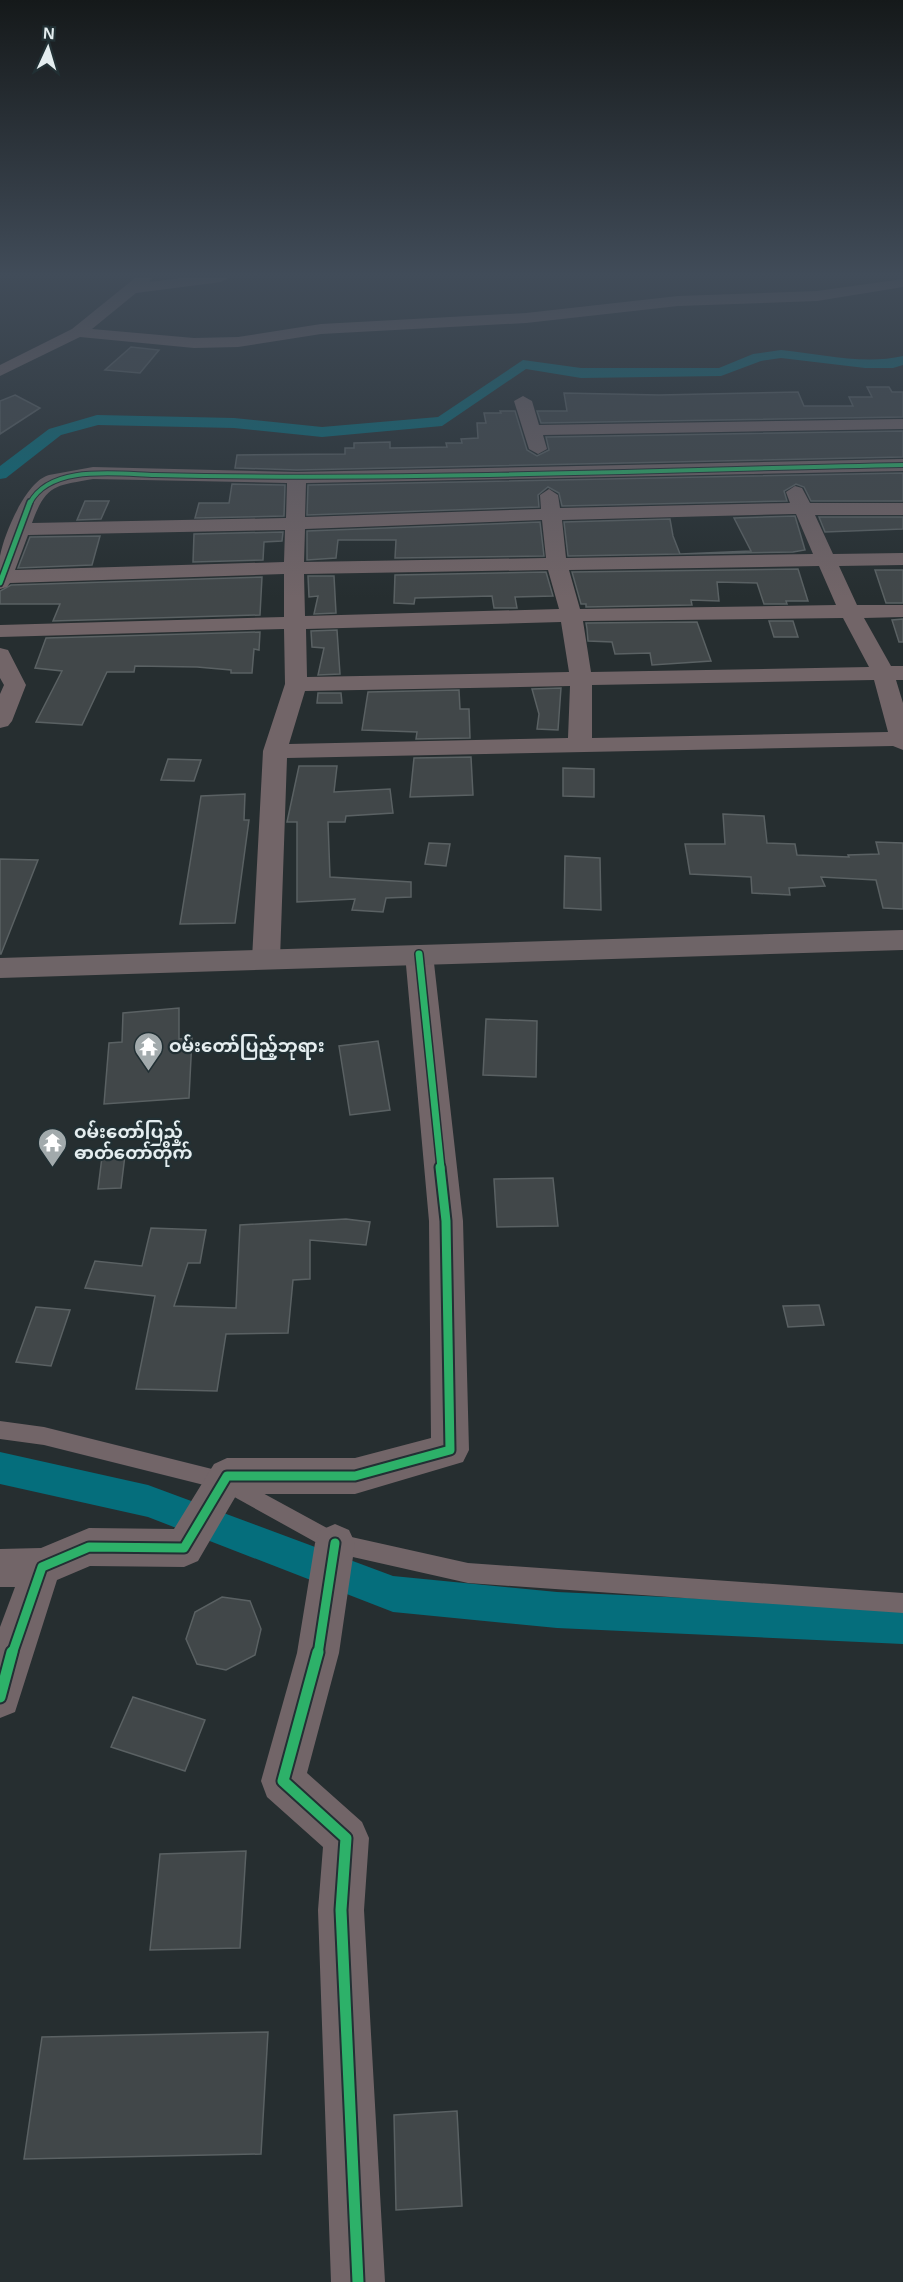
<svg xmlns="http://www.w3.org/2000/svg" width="903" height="2282" font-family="Arial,'Noto Sans Myanmar',sans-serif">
<rect width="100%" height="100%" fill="#262e30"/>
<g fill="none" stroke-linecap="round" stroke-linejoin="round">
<g fill="#056e7c" fill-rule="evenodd">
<path d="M781,350C821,354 864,365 903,356V365L893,368H865L781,358L761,361L721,376L581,378L526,369L442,426L322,437L234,428L98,425L61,435L6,478L0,479V466L49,429L97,415L234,418L322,427L438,417L523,360L581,368H719L753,354Z"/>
<path d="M0,1452L148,1485L393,1576L557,1592L903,1608V1644L557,1628L393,1612L148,1517L0,1484Z"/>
</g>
</g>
<g fill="#414749" stroke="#5a6163" stroke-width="1.5">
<path d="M131,347L159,350L140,373L105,370Z"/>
<path d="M867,387H889L892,392H903V417L541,423L537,411H567L564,393L659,395L798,392L804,406H853L849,397H872Z"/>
<path d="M15,395L40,408L0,434V401Z"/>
<path d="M500,411H515L527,450L537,456L549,450L546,437L903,431V457L297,470L235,468L237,455L345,454V448H354V443L390,442V448L447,447L446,443H462L461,439L478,438L477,423H486L484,413H501Z"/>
<path d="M903,473V501H811L804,487L796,484L784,491L787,501L562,506L559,493L548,487L538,495L539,507L307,515L308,485Z"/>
<path d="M232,484L285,485L284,516L195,518L199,503H229Z"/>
<path d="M85,501H109L101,519L77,520Z"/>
<path d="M795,516L805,550L793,552L568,556L564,522L670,519L673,536L680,554L751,551L734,518Z"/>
<path d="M819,517H903V529L825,532Z"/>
<path d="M540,522L544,556L395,558L396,540H338L336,558L307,560V531Z"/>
<path d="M283,532L282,541L264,542L263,560L193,562L194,534Z"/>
<path d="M100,536L92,565L18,568L30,537Z"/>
<path d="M798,569L808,601H786L787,604H764L757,583L717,582L719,601L691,600L692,605L586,607V604H581L572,572Z"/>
<path d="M875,570H903V603H886Z"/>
<path d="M546,572L553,596L515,597L517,608H494L492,596L415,598L414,604L394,603L395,575Z"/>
<path d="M308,576H334L336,613L314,614L318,596L309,597Z"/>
<path d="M262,577L260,615L53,621L60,604H0V591L11,585Z"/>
<path d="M903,619V642H899L892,620Z"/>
<path d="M769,621H793L798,637H774Z"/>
<path d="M697,622L711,661L652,665L650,653L615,654L612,642L588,641L587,629L586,623Z"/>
<path d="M337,630L340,674L318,675L324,648L312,647L311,631Z"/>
<path d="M260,632L259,650L254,649L252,673H231V670L197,667L135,666L134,672H107L82,725L36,722L62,671L35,668L46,638Z"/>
<path d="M561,688L558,730L537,729L539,714L532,689Z"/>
<path d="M459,690L460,709H469L470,738L416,739L417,732L362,730L368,692Z"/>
<path d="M318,693H341L342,703H317Z"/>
<path d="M471,757L473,795L410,797L414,758Z"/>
<path d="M168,759L201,760L194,781L161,780Z"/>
<path d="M299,766H337L334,792L390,789L393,813L346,816L345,822H328L330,877L411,882V897L386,898L383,912L352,910L355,899L297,902V822H287Z"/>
<path d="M563,768L594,769V797L563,796Z"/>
<path d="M245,794L244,820H249L235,923L180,924L201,796Z"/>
<path d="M723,814L764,816L767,843L795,844L797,855L849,857L848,855L879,854L876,842L903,843V909L883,908L876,880L821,877L825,886L789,888L790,895L752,893L751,877L690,874L685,844H725Z"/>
<path d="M429,843L450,844L446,866L425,864Z"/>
<path d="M565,856L600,858L601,910L564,908Z"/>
<path d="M0,859L38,860L1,954H0Z"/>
<path d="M179,1008V1039L192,1038L189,1098L104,1104L109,1043L122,1042L123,1013Z"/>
<path d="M486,1019L537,1021L536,1077L483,1075Z"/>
<path d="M378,1041L390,1110L350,1115L339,1046Z"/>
<path d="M125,1155L121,1188L98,1189L102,1157Z"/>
<path d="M553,1178L558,1226L497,1227L494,1179Z"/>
<path d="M346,1219L370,1222L366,1245L310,1240V1279L293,1280L288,1333L226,1334L217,1391L136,1389L155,1296L85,1288L95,1261L142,1266L151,1228L206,1230L200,1263H188L174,1306L236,1308L240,1225Z"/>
<path d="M819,1305L824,1325L788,1327L783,1306Z"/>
<path d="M36,1307L70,1310L51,1366L16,1362Z"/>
<path d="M222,1597L250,1601L261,1629L255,1655L226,1670L197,1664L186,1639L195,1612Z"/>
<path d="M133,1697L205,1720L185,1771L111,1747Z"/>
<path d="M246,1851L240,1948L150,1950L160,1854Z"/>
<path d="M268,2032L261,2154L24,2159L42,2037Z"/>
<path d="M457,2111L462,2206L396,2210L394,2115Z"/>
</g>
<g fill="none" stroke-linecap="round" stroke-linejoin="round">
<path fill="#726568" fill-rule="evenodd" d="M0,1421L44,1427L224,1472L338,1534L468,1563L903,1593V1613L468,1583L335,1553L220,1489L44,1445L0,1439Z"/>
<g fill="#726568" fill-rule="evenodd">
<path d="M135,278H152L149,282L182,278H228L221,282L136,293L92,329L194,338L238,337L321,324L526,313L678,296L817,291L903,279V287L817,301L678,306L526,323L321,334L238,347L194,348L80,337L0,376V365L72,329Z"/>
<path d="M523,396L532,401L539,425L903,419V429L543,435L547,449L538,454L529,449L514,401Z"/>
<path d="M903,459V471L306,483L305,517L541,509L540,495L549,489L558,495L560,508L790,503L786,492L795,486L802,488L810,503H903V515H815L833,554L903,553V565L839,566L857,605H903V617L864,618L891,666H903V680H896L903,703V750L893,746L287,758L280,959L276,966L266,969L256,966L252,959L263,751L285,684L284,629L0,637V625L284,617V574L10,583L7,587L0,589C0,579 0,567 0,556C4,534 26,481 49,475L93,467L297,472ZM93,479L287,483L286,518L32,523C46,484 55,486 93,479ZM793,514H796L813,554L566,558L562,520ZM542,520L546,558L304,562L305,529ZM285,530L284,562L15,570L28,535ZM819,566L836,605L580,609L569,570ZM548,570L559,609L305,616L304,574ZM843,618L869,667L591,672L583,621ZM561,622L569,672L307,677L306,629ZM874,680L888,732L592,738V685ZM570,686L568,738L289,744L305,691Z"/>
<path d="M0,648L8,650L26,685L12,721L8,726L0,728V694L4,685L0,678Z"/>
<path d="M419,945L429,947L433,954L463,1221L469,1450L463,1462L355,1494H237L198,1561L184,1567L90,1566L57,1580L15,1712L0,1718V1627L15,1587H0V1549L41,1548L89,1528L174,1529L214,1464L227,1458H355L431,1438L429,1221L405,954L409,947Z"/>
<path d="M335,1524L349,1530L355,1543L339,1653L307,1773L362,1822L369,1838L364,1910L385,2282H331L318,1910L323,1847L267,1797L261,1781L297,1653L315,1543L321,1530Z"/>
</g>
<path fill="#6e6467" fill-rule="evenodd" d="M903,930V950L0,978V958Z"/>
<defs>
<path id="cycleway-far4" d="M30,503C50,464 117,474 155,475C404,481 654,470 903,465"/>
<path id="cycleway-far3" d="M0,583L30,502"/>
<path id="cycleway-far2" d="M419,954L441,1168"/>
<g id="cycleway-far1">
<path d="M12,1654L42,1567L89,1547L184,1548L227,1476H355L450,1450L446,1221L440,1167"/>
<path d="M318,1654L335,1543"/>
</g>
<g id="cycleway">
<path d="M318,1652L283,1781L346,1838L341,1910L358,2282"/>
<path d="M0,1697L12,1652"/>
</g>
</defs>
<use href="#cycleway-far4" stroke="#223034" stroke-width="6"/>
<use href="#cycleway-far3" stroke="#223034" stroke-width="8"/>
<use href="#cycleway-far2" stroke="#223034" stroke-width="10"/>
<use href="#cycleway-far1" stroke="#223034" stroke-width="13"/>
<use href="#cycleway" stroke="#223034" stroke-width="15"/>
<use href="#cycleway-far4" stroke="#2db169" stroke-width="4"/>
<use href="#cycleway-far3" stroke="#2db169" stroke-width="5"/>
<use href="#cycleway-far2" stroke="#2db169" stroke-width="7"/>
<use href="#cycleway-far1" stroke="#2db169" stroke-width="9"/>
<use href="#cycleway" stroke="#2db169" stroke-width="11"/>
</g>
<linearGradient id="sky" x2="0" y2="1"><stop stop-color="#15191a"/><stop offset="0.46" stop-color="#414c59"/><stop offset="1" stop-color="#414c59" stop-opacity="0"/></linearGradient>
<rect width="903" height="598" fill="url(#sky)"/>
<defs>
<symbol id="temple-pin" viewBox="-11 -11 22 30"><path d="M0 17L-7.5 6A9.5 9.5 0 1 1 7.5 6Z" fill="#a2aaac" stroke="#223034"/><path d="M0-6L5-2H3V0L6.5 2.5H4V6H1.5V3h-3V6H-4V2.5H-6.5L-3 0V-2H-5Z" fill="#fff"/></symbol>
</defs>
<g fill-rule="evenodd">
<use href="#temple-pin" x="132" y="1030" width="33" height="45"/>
<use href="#temple-pin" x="36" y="1126" width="33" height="45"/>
</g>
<g text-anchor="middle" stroke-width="4.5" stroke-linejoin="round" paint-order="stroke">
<g font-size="18" font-weight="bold" fill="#e4edef" stroke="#223034" text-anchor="start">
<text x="169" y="1052">ဝမ်းတော်ပြည့်ဘုရား</text>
<text x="74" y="1138">ဝမ်းတော်ပြည့်<tspan x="74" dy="21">ဓာတ်တော်တိုက်</tspan></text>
</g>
</g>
<g transform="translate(48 48) rotate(4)" stroke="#223034" stroke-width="4.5" paint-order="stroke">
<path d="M0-4.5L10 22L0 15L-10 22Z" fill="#e4edef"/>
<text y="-9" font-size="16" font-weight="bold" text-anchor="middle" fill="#e4edef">N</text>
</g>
</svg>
